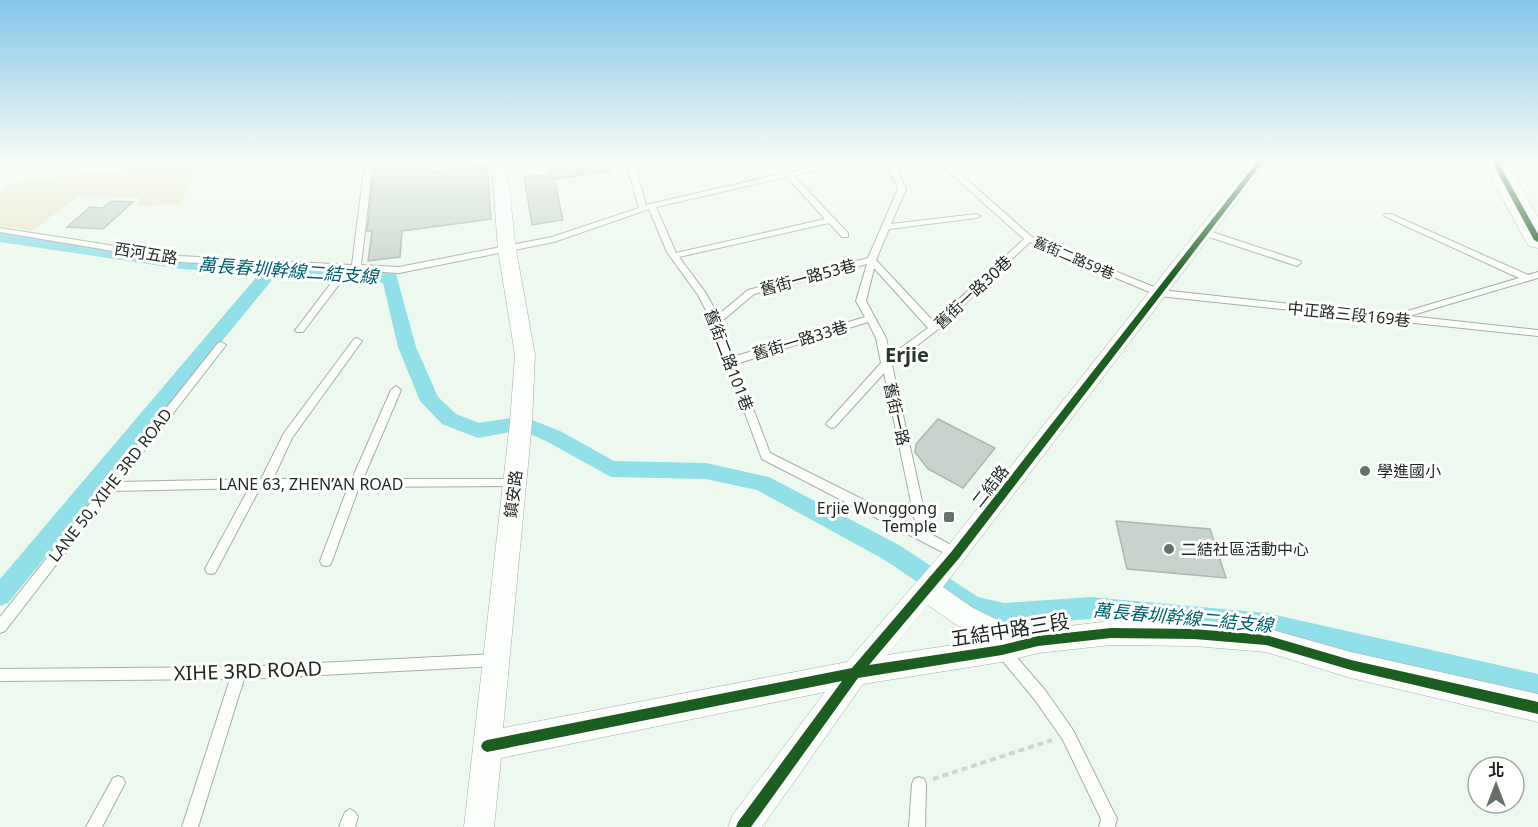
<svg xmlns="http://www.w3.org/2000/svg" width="1538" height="827" font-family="'Noto Sans','Noto Sans TC',sans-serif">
<rect width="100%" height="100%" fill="#edf9ee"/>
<path fill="#eae5c9" d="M188,162H199L181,204L137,206L140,198L79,196L31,231L0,225V192L14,182Z"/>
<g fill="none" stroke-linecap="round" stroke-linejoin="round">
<path fill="#91dfe9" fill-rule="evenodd" d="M0,232L182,259L396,274L416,347L438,397L456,414L479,423L522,416L560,431L614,461L706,463L769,477L899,545L978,597L1004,603L1091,597L1267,613L1538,674V698L1267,635L1091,619L1004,625L964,613L883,559L757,490L706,479L611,477L546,441L521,430L478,438L442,424L420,401L398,347L383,283L276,275L8,603L0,606V579L259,274L182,269L0,242Z"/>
</g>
<g fill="#c7d3cc" stroke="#acb7b0" stroke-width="1.5">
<path d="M375,162H430V172L487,165L491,219L402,231L400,257L368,261L372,231H367Z"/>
<path d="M548,162H610L611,171L554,179L563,220L532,225L524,177L551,174Z"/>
<path d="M112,201L133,202L103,229L67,227L90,207L102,208Z"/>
<path d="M938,419L995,448L963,488L928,469L915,452L916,444Z"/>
<path d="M1116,521L1210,529L1226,578L1127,569Z"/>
</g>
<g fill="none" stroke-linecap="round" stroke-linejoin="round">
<defs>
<g id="service">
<path d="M365,162H373L361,265L399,267L552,237L639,208L626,162H634L646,205L784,173L777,162H785L790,172L834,162H848L794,176L848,233V237H842L829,223L679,257L705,292L718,315L748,290L868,258L898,189L886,162H894L906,189L891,224L976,214L980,216L976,218L889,229L876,260L934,322L1024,239L938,162H947L1032,237L1161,290L1394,315L1519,278L1384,216L1385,214H1391L1528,275L1538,272V278L1409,316L1538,330V336L1159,296L1030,242L937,330L892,365L929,533L960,550L962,554L960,558L956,559L762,459L708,314L698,295L667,252L649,209L554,242L399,273L350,270L303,332H297L295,330L297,328L341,270L179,262L0,232V228L179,256L352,265ZM787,177L825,219L676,253L656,207ZM867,264L856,301L865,317L733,357L721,322L754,294ZM874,268L928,328L890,356L886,338L866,301ZM868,322L876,338L881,363L826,424L831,428L835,427L884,373L916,526L770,453L736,364Z"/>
<path d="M1203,231H1209L1300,261L1301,263L1297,266L1294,265L1203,235Z"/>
<path d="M357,338L362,341L292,438L273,479H352L391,390L396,386L401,390L363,479H513L517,480L519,483L517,486L359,487L332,561L330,565L326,566L322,565L320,561L348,487L260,488L215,573L211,574L207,573L205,569L249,488L113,491L5,631L0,633V617L218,343L221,342L226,345L120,482L261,479L284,433L354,339Z"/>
<path d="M1002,644L1007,646L1045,690L1073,730L1114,813L1117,818L1115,827H1099L1101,819L1063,740L1035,700L997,654L995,650L997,646Z"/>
<path d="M496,654L501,656L503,660L501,664L496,666L244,679L198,827H182L230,679L0,681V669L239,667Z"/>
<path d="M118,776L123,778L125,783L102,827H86L113,778Z"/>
<path d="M919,777L924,779L926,784L925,827H909L912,784L914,779Z"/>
<path d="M350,809L355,812L358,817L355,827H339L345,812Z"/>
</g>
<path id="minor" d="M492,162H506L516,250L535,355L532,422L503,728L847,662L947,547L1252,162H1267L943,587L973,608L1004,623L1034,630L1111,621L1194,622L1266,628L1351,652L1538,694V722L1351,678L1266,652L1194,646L1111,645L1038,653L1002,662L863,684L762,827H728L732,816L825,692L501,758L494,827H464L510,422L515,355L498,250ZM928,605L955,624L986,640L887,655Z"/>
<path id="primary" d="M1483,162H1507L1538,217V248L1529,246L1525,240Z"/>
</defs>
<use href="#service" stroke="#a4aea5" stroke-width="2"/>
<use href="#minor" stroke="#a4aea5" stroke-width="1"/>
<use href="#primary" stroke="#a4aea5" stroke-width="1"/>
<path stroke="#d1d5d2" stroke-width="4" stroke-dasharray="6 4" stroke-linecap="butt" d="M933,779L1052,740"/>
<use href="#service" fill="#fcfefc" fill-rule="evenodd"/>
<use href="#minor" fill="#fcfefc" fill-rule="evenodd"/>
<use href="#primary" fill="#fcfefc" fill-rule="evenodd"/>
<defs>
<g id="cycleway">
<path d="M1257,162H1263L960,557L869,665L1002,645L1038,636L1111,628L1194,629L1266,635L1351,660L1538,702V714L1351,670L1266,645L1194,639L1111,638L1038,646L1002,655L858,678L751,827H736L738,822L842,681L487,752L483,750L481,746L483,742L487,740L852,668L952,551Z"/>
<path d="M1492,162H1498L1538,234V242L1534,240Z"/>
</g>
</defs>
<use href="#cycleway" stroke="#fff" stroke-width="4"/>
<use href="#cycleway" fill="#1b5e20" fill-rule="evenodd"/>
</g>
<linearGradient id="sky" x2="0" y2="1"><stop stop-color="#85c5e8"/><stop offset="0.58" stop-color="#f7fcf7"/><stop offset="1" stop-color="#f7fcf7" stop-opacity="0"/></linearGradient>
<rect width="1538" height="278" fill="url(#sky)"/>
<g fill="#667067" stroke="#fff" stroke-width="2">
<circle cx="1365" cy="471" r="6"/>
<rect x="943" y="511" width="12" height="12" rx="3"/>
<circle cx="1169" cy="549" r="6"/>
</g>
<g text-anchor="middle" stroke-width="6" stroke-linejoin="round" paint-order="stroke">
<g font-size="14" fill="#1e271f" stroke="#fff">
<text transform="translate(1074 258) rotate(23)" y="5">舊街二路59巷</text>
</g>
<g font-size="16" fill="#1e271f" stroke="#fff">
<text transform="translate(146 253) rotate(9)" y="6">西河五路</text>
<text transform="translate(808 277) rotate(-15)" y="6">舊街一路53巷</text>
<text transform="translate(973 292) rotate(-43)" y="6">舊街一路30巷</text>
<text transform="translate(1349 314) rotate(6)" y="6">中正路三段169巷</text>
<text transform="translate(800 340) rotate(-17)" y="6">舊街一路33巷</text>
<text transform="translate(729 360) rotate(69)" y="6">舊街二路101巷</text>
<text transform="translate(897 414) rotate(77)" y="6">舊街一路</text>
<text x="311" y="490">LANE 63, ZHEN’AN ROAD</text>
<text transform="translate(110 485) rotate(-52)" y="6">LANE 50, XIHE 3RD ROAD</text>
<text transform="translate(990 486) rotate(-52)" y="6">二結路</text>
<text transform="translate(513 494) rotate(-83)" y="6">鎮安路</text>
</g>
<g font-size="16" fill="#1e271f" stroke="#fff" text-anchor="start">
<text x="1377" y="477">學進國小</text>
<text x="937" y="514" text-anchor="end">Erjie Wonggong<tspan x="937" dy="18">Temple</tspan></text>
<text x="1181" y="555">二結社區活動中心</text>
</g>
<g font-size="18" font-style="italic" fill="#00616e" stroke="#fff">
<text transform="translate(288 271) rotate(4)" y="6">萬長春圳幹線二結支線</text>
<text transform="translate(1183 618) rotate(5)" y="6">萬長春圳幹線二結支線</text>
</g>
<g font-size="20" font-weight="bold" fill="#263929" stroke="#fff">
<text x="907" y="362">Erjie</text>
</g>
<g font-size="20" fill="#1e271f" stroke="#fff">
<text transform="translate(1010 630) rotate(-9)" y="7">五結中路三段</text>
<text transform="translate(248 671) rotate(-2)" y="7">XIHE 3RD ROAD</text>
</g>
</g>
<g transform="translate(1496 785)"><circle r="28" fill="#ffffff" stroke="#a5a9a5" stroke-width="1.5"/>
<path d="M0-4.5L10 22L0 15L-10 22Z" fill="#667067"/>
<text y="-9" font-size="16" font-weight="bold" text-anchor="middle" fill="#1e271f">北</text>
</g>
</svg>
